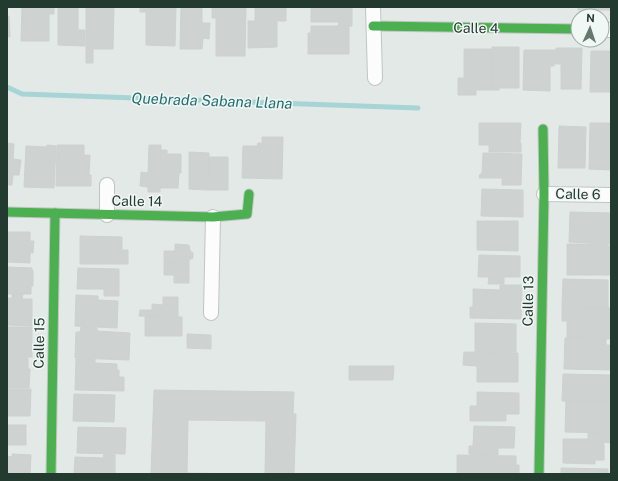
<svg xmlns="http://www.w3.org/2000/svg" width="618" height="481" font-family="'Public Sans',sans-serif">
<rect width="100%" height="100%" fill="#e3e9e6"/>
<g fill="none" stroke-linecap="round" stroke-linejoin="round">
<path stroke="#a7d4d4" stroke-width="5" d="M7,87L22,94L418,108"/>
</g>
<g fill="#ced2d0" stroke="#ccd2cf">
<path d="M22,7H54V14H49V41H21Z"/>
<path d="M58,7H78V30H85V46L58,45Z"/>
<path d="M86,7H114L113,49H93V63H86Z"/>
<path d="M140,7H176L175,46L146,45V12H140Z"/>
<path d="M181,7H202V23H210L209,39L203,38L202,49H180Z"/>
<path d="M212,7H246L245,56H216V18H212Z"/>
<path d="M255,7H286V21H277V47L248,48V21H255Z"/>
<path d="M311,7H352V26H338L339,22H311Z"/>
<rect x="578" y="7" width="33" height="3"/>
<path d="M7,16H9L10,37H7Z"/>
<path d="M311,26H349V54H308V33H311Z"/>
<path d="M492,47H519V88H499V90H491Z"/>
<path d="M556,48H582L581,89H561V64H555Z"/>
<path d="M464,49H492L491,90H476V95H458V78H464Z"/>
<path d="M524,50H555L554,66H550V91L523,90Z"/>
<path d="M591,51H611L610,92H590Z"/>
<path d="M479,123H521L520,143H521V152H489V145H479Z"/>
<path d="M590,123H611V170L589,169Z"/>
<path d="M559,126L586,127L585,168H558Z"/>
<path d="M262,137H283L282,179L242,178L243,146H257L258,143H262Z"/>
<path d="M7,143L14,144L13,159L21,160L19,175H13L12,185H7Z"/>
<path d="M47,145L56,146L54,188L24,187L26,146L47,147Z"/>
<path d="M57,145H84V155H90L89,175H91V186H56Z"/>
<path d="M149,145H161L160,192H148V187L140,186L141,172L148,173Z"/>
<path d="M160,150H167V154H181V173H179L178,188H160Z"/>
<path d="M189,152L209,153L208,190L189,189Z"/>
<path d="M483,153L522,154L521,185H502V178H479L480,174H482Z"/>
<path d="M209,157H228V190H208Z"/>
<path d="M482,189L523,190V217L481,216Z"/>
<path d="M570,212L611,213V244L569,242Z"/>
<path d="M477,221H518V251L477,250Z"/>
<path d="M7,232H30V241H34L33,253H30V263L7,262Z"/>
<path d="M80,236L122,237V250H128V264H80Z"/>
<path d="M175,244L189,245L190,251L193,253V258L189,260V264L164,263V251H175Z"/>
<path d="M567,244H608V246H611V245V275H567Z"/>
<path d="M479,255L520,256V277H504V284H488L489,277H478Z"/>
<path d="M164,263L189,264V283H174V275H164Z"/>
<path d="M7,267L32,268L31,270H33V286H31V294H7Z"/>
<path d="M78,268L119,269V296H104V289H77Z"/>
<path d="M563,279L608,280V308L562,307Z"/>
<path d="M500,285H522L521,319L470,318V307H473V289L500,290Z"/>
<path d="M12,294H23L22,299H32V326L7,325V298H12Z"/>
<path d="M76,295L98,296V300L118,301L117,328L75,326Z"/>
<path d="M163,297H178V317L139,316L140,310H152V304L163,305Z"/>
<path d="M562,307L611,308V339L567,338V321H562Z"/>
<path d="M145,316L182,317V336H145Z"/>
<path d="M475,323L516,324V352H475Z"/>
<rect x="7" y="327" width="25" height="30"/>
<path d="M81,327L97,328V331L130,333L129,360L75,358L76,332H80Z"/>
<path d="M187,334L211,335V349L187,348Z"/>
<path d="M565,338L606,339V345H611V370L564,369Z"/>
<path d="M464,352L518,353V382H477V366L463,365Z"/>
<path d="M7,357L28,358V369H30L29,388H7Z"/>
<path d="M76,359H95V363L117,364V370H119V377H124V391L75,390Z"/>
<path d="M349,366H394L393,380H349Z"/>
<path d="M563,374L611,375V402L562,401Z"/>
<path d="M7,389H31L30,416H7Z"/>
<path d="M154,390L294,392L293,414H296L294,474H265L266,421L188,420L187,473L241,474H151Z"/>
<path d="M477,392L519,393V414H506V421H470V406H477Z"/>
<path d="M74,394L115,395L114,422L73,421Z"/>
<path d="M566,401L611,402V433L565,432Z"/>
<rect x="7" y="425" width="19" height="20"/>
<path d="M474,426L515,427L514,448H498V455L469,454V446H473Z"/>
<path d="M78,427L126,428L125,454L77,453Z"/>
<path d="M588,433L611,434V443L604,442V460H595V464L563,463V439H588Z"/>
<path d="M12,454L31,455L30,474H7V456L12,457Z"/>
<path d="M104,454L115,455V474H74L75,457L103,458Z"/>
<path d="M457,455L516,456V465H519V474H457Z"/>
<path d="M561,468L608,469V474H561Z"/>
</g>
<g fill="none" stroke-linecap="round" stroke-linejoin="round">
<defs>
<g id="street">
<path d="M373,7L375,78"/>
<path d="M602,30H611"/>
<path d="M544,194L611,195"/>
<path d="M107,215V185"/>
<path d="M211,313L213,217"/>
</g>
<g id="fast">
<path d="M373,26L578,29"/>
<path d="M7,212L213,217L247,214L249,194"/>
<path d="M51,474L55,213"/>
<path d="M539,474L544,194L543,129"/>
</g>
</defs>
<use href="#street" stroke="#c0c5c3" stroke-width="16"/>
<use href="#fast" stroke="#c0c6c3" stroke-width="11"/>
<use href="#street" stroke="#fbfcfb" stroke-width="14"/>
<use href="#fast" stroke="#4caf50" stroke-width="9"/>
</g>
<g text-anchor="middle" stroke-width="3" stroke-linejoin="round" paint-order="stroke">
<g font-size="14" fill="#233a31" stroke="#f1f7f4">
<text transform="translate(476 28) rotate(1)" y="5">Calle 4</text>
<text transform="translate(578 194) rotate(1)" y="5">Calle 6</text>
<text transform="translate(137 201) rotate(1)" y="5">Calle 14</text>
<text transform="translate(528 301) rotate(-89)" y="5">Calle 13</text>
<text transform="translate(39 343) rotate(-89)" y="5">Calle 15</text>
</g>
<g font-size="15" font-style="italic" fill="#216f71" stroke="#f1f7f4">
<text transform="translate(212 101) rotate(2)" y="5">Quebrada Sabana Llana</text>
</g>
</g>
<rect width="618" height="481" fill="none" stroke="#233a31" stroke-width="16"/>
<g transform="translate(590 28) rotate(3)"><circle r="19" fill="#f1f7f4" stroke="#9faba6"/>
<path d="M0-3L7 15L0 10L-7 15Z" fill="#667770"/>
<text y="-6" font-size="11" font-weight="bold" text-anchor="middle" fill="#233a31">N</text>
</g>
</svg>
